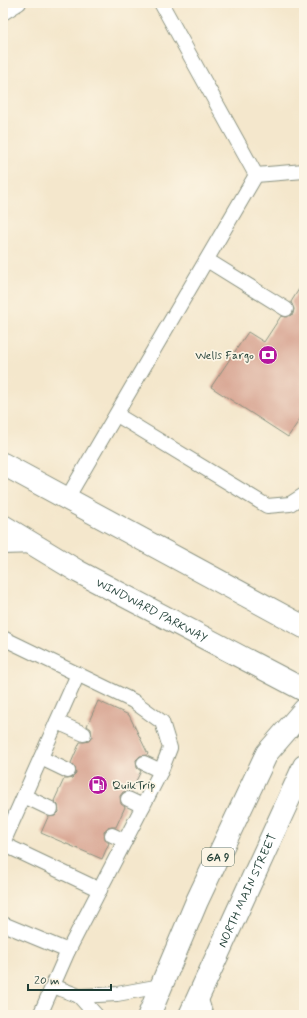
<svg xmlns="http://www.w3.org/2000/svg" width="307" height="1018" font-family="Mynerve,sans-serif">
<rect width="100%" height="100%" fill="#fcf5e5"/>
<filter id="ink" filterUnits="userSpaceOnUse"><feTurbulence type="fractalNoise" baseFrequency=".025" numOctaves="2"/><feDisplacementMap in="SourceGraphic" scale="8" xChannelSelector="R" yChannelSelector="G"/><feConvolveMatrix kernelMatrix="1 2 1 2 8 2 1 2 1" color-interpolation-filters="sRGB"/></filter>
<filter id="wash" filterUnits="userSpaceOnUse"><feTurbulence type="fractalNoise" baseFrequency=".012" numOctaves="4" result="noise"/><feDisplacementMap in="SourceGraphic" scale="16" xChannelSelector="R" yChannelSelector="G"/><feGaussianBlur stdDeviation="0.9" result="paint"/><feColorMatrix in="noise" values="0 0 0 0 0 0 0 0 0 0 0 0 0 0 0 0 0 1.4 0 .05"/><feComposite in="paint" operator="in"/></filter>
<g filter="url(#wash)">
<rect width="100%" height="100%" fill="#f4e7cc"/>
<g id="blocks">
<g fill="#d7a390">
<path d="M304,281V413L288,437L211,387L248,332L264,342L281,316L286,317L293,314L294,309L291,302Z"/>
<path d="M98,701L129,715L148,754L147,755L140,756L136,760L137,768L141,771L131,791L123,792L120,796L121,804L125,807L116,827H112L107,828L104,832L105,840L109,843L102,859L41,833L48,817L55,816L59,812L58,805L54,801L64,779H68L72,778L76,774L75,767L71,763L80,742H84L89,741L92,737L91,729L87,726Z"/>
</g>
</g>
</g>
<g filter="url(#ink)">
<use href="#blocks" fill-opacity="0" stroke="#8a9280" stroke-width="1"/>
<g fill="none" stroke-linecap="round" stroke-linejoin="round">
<defs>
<g id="service">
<path d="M161,3L256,175"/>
<path d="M3,13L19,3"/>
<path d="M207,260L286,309"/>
<path d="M117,415L267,506L290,504L304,495"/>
<path d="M66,500L256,175L304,171"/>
<path d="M3,547L35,546"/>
<path d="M3,638L133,701L162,722L170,748L161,771L68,951L40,1015"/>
<path d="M57,722L84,734"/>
<path d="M41,758L68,771"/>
<path d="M144,763L161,771"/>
<path d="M24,796L51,809"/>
<path d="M128,799L143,806"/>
<path d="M112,835L125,841"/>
<path d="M3,843L78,674"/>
<path d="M3,844L100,890"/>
<path d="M3,924L68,951"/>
<path d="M53,986L79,996"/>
<path d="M199,994L206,1015"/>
<path d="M96,1015L79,996L117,994L161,986"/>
</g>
<g id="tertiary">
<path d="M3,464L304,627"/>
<path id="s1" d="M3,526L79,572L304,690"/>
</g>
<g id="primary">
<path d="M149,1015L197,901L267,753L304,710"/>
<path id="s2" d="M190,1015L304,766"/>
</g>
</defs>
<use href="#service" stroke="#8a9280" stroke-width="16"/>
<use href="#tertiary" stroke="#8a9280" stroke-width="24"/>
<use href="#primary" stroke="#8a9280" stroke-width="24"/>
<use href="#service" stroke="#fff" stroke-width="14"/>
<use href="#tertiary" stroke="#fff" stroke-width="22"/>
<use href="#primary" stroke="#fff" stroke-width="22"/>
</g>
</g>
<defs>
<symbol id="bank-disc" viewBox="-11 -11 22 22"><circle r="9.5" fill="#b5179e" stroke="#fcf5e5"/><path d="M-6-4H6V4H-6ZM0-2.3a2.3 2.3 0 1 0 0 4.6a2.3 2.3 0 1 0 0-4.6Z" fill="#fff"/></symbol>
<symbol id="fuel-disc" viewBox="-11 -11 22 22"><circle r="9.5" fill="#b5179e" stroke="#fcf5e5"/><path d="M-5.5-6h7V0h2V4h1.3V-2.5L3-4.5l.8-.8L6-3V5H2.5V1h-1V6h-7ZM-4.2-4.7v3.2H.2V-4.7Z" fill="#fff"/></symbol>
</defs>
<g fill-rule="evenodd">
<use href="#bank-disc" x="257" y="344" width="22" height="22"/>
<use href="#fuel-disc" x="87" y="774" width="22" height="22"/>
</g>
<g text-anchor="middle" stroke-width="3.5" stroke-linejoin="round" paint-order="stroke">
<rect fill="#fcf5e5" stroke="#617469" stroke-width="1" x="202" y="848" width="32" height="18" rx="3"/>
<g font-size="11" font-weight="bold" fill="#1f3d34">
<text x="218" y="861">GA 9</text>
</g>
<g font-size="12" fill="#1f3d34" stroke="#fcf5e5" text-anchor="end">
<text x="254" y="359">Wells Fargo</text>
<text x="112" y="789" text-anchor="start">QuikTrip</text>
</g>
<g font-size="12" fill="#1f3d34" stroke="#fcf5e5">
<text dy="4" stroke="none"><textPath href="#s1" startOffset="171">WINDWARD PARKWAY</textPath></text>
<text dy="4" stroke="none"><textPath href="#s2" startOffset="137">NORTH MAIN STREET</textPath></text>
</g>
</g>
<rect width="307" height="1018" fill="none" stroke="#fcf5e5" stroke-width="16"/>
<path d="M28 984v6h83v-6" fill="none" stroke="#1f3d34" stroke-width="2"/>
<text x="34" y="984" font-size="12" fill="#1f3d34" stroke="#fcf5e5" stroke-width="3" paint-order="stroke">20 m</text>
</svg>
